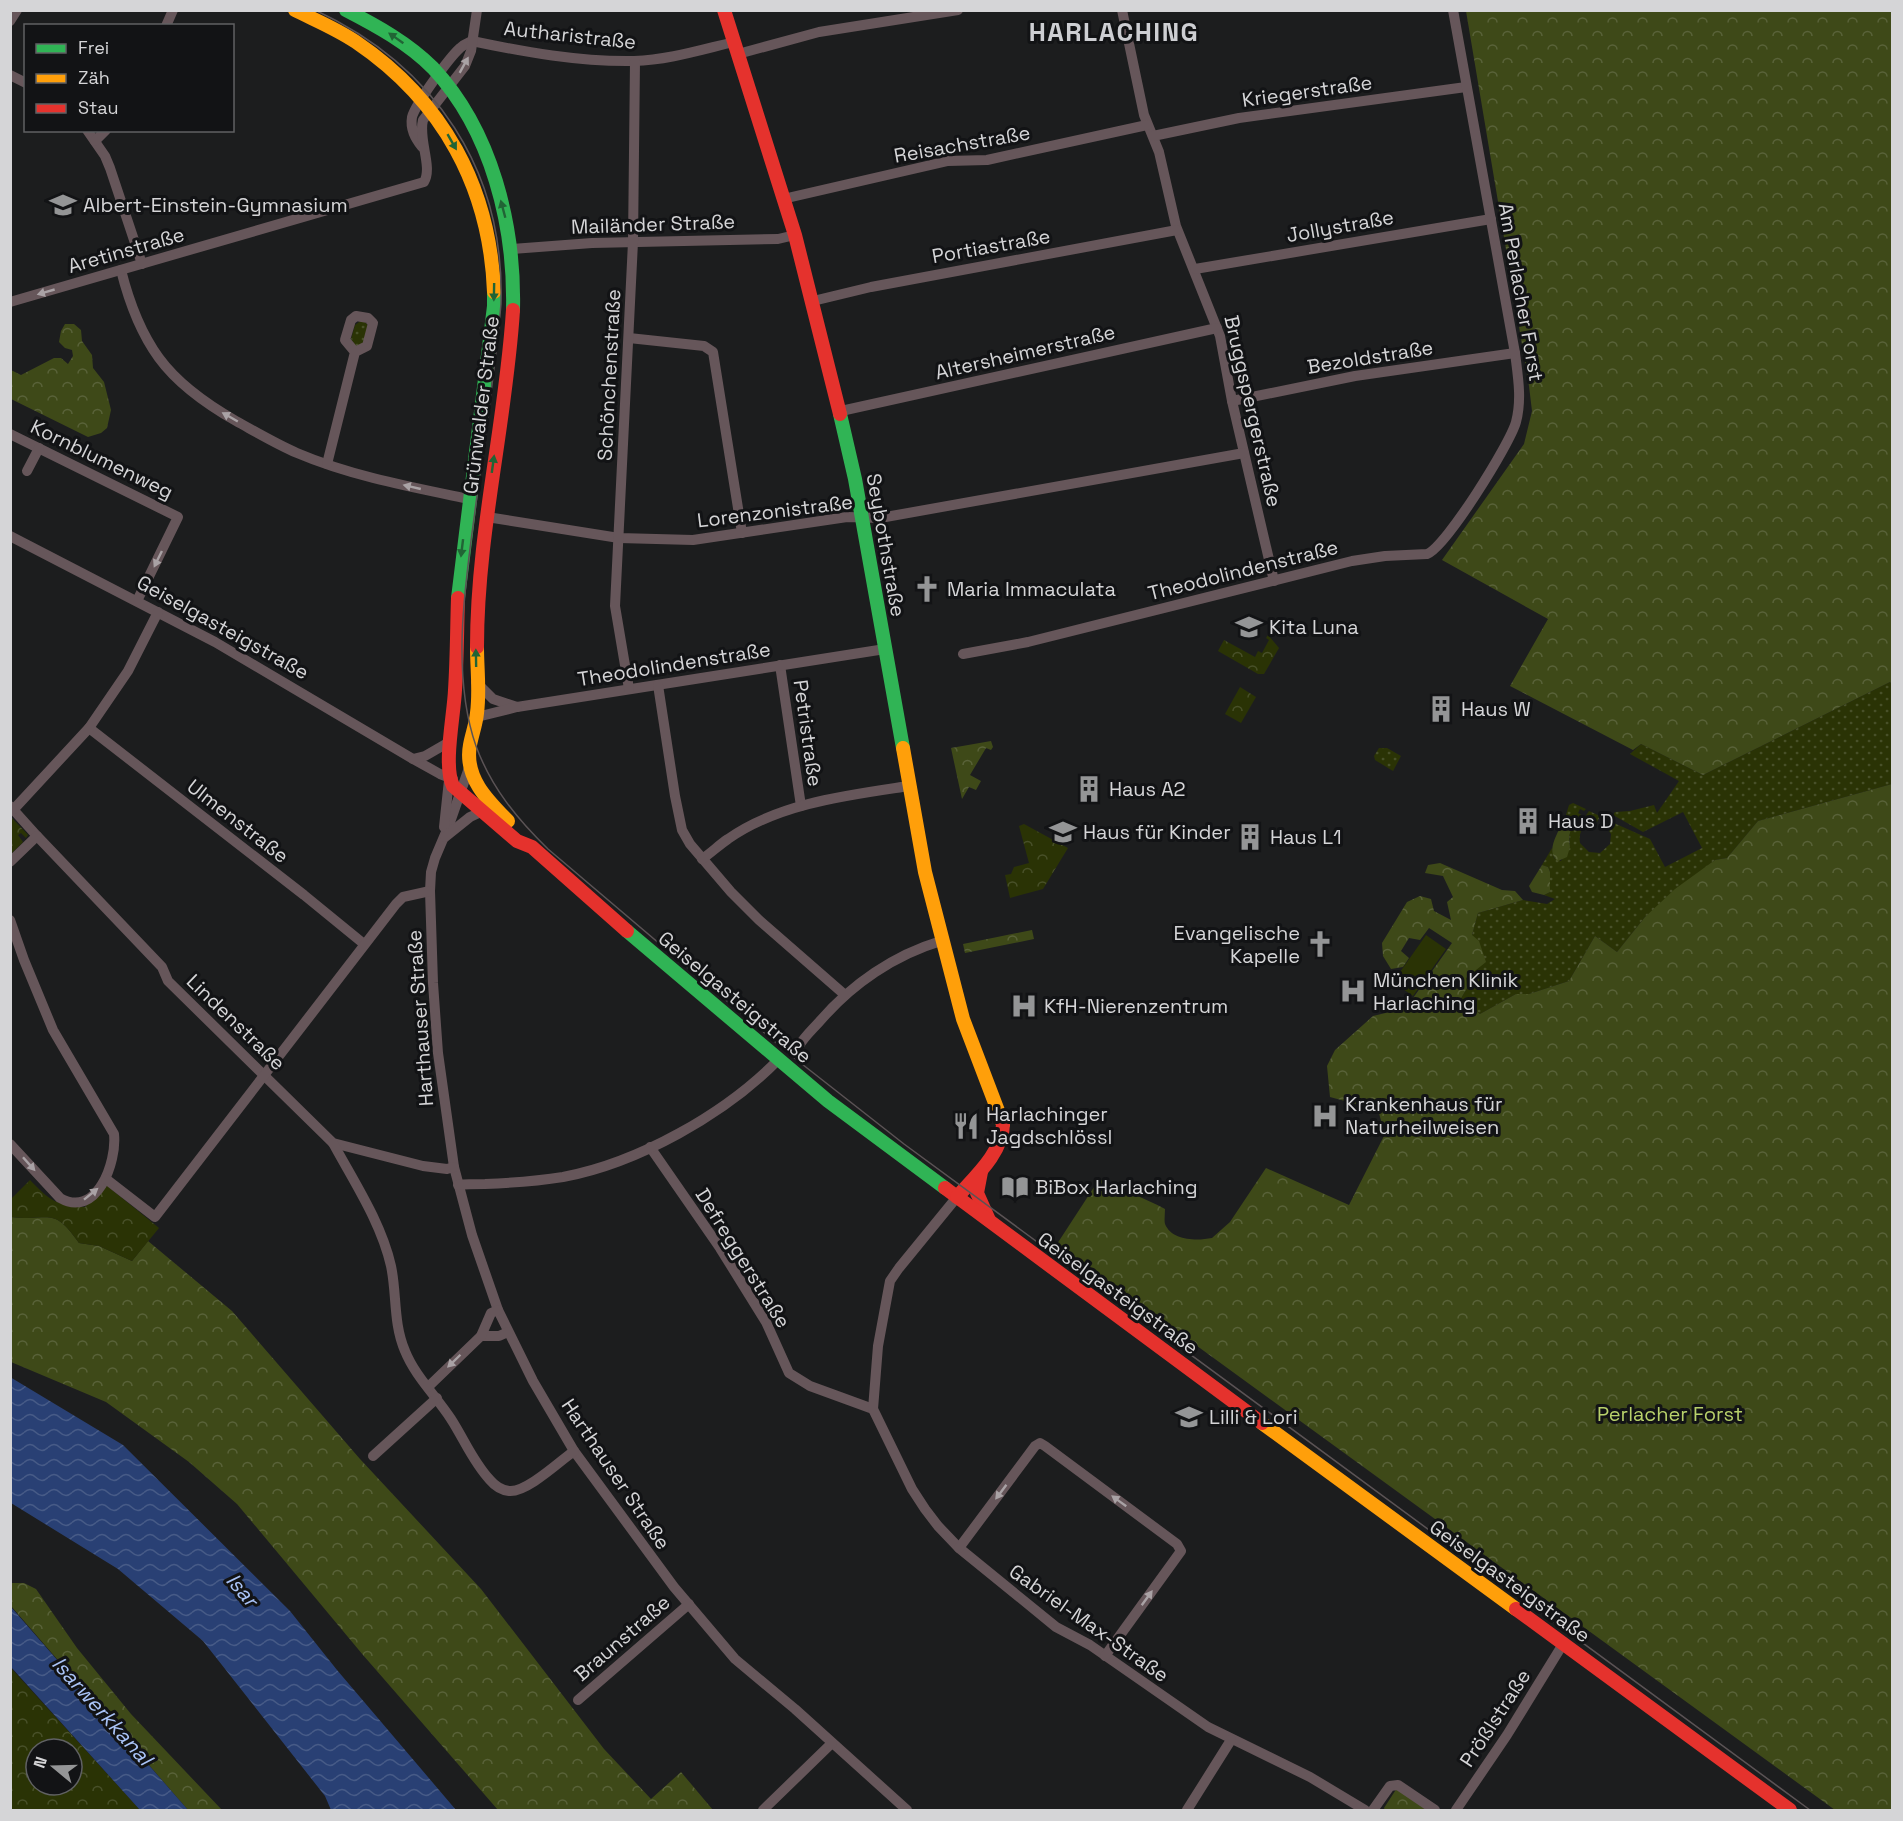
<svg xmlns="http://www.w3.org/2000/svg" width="1903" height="1821" font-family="'Space Grotesk',sans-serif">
<defs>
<pattern id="grass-dots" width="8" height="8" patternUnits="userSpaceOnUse" patternTransform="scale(1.5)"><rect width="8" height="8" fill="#2a3305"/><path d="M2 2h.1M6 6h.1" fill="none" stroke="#485029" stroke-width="1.8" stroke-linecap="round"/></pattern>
<pattern id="forest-crowns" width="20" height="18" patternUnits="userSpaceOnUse" patternTransform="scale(1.5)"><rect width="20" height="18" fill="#3e4918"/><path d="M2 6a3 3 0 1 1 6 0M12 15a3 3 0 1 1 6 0" fill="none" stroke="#596239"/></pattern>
<pattern id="park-crowns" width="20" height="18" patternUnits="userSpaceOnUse" patternTransform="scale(1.5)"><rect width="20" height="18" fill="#2a3305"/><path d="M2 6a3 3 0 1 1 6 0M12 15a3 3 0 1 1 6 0" fill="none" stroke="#485029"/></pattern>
<pattern id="water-waves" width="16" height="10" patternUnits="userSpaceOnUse" patternTransform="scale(1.5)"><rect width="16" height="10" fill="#294074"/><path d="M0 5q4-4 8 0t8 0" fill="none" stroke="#475b87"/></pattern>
</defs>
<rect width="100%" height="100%" fill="#1c1d1e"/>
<g fill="url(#grass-dots)">
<path d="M362,320L367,324C369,332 365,346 356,346L351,339L355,325Z"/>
<path d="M1890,682L1892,684V784L1758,821L1727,858L1715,860L1645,917L1617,952L1595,936L1569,981L1529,994H1516L1480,1014L1460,1000L1467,988L1465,978L1472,935L1478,913L1523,900L1547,904L1555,899L1544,895L1550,892V872L1548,867L1542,865L1552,848L1554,858L1561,861L1570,847L1568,818H1565L1569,805L1573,803L1586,809L1584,811L1580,809L1578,813L1585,817L1589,811L1600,816L1597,822C1585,822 1578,830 1580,843L1589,852L1600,853L1610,844L1611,834L1605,825L1607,820L1650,839L1665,867L1702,848L1683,812L1643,832L1613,815L1615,812L1630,811L1654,805L1657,813L1679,781L1630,754L1641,744L1703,775Z"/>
<path d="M1379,748H1387L1401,756L1393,771L1375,760L1374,756Z"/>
</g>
<g fill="url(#forest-crowns)">
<path d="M1466,11H1892V684L1890,682L1703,775L1641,744L1633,750L1510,686L1548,619L1442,560L1524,444L1532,411L1529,386Z"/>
<path d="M65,324H74L81,330L82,341L92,355L93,368L104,382L111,410L107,428L101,433L88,437L11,399V370L21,375L54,358H61L68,364L73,356L72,350L65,348L59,342L61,331Z"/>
<path d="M991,741L993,747L991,750L986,748L970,775L981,781L976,790L969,787L962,799L951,748Z"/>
<path d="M1892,784V1810H1835L1057,1244L1098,1181L1103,1180C1124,1191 1145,1198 1165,1209C1165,1214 1164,1220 1165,1224C1172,1241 1197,1241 1212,1238L1230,1222L1266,1168L1349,1205L1385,1134L1378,1110L1330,1097L1327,1066L1335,1050L1373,1016L1406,1008L1452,943L1429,928L1420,940L1409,938L1401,951L1409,958L1403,967L1391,969L1383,956L1382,943L1407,902L1420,896L1431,899L1434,911L1451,920L1447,902L1453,897L1443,876L1425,873L1428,865L1440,863L1502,890L1515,891L1523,900L1478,913L1472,935L1479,941L1486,962L1466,978L1467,988L1460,1000L1480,1014L1516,994H1529L1569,981L1595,936L1617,952L1645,917L1675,889L1715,860L1727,858L1758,821Z"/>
<path d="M1565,818H1570L1573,823L1569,836L1570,847L1567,857L1558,861C1544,851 1560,830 1565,818Z"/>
<path d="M1542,865L1548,867L1550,872V892L1544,895L1532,892L1529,886Z"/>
<path d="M1032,930L1034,939L965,953L963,944Z"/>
<path d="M11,1217C51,1222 52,1205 79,1243L99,1246L132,1261L148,1241L232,1311L360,1459L481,1589L604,1749L651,1799L681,1772L713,1810H498L363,1655L237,1504L189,1462L106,1402L11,1362Z"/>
<path d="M10,1583H24L36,1589L77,1648L131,1714L222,1810H188L11,1606Z"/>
<path d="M1397,1788L1431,1810H1385L1384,1808Z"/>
</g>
<g fill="url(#park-crowns)" fill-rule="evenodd">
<path d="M1268,635L1279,648L1264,674H1258L1218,651L1224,640L1255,657L1258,651L1262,653L1269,640L1266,638Z"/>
<path d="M1240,687L1256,697L1241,723L1225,714Z"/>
<path d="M11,817L28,835L26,838L21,833L18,835L23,842L11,854Z"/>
<path d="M1024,824L1068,848L1043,889L1010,898L1005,875L1011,874L1014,867L1029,863L1019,826Z"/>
<path d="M30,1180C50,1201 56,1205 85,1207L106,1185L159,1228L132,1261L99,1246L79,1243C52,1205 51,1222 11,1217V1199Z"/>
<path d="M10,1667L140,1810H11ZM36,1749H72V1785H36Z"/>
</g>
<path fill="#2a3305" d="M1426,935L1446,949L1413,996L1393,982Z"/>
<g fill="url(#water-waves)">
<path d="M10,1377L123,1445L290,1611L337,1670L456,1810H331L325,1796L203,1641L118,1569L11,1503Z"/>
<path d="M11,1606V1607L188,1810H140L11,1667Z"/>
</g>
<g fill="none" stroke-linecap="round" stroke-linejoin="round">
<g stroke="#66565a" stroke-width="10">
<path d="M1122,10L1144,115L1159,152L1176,226L1220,336L1232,401L1274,581"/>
<path d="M10,21L17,10"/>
<path d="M166,26L173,10"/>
<path d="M472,41C524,52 580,62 634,61C668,60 700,50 734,42"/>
<path d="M738,54L819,32L958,10"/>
<path d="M10,75L26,83"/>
<path d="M87,130L105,156L110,168L142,264"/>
<path d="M1153,136L1239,118L1466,87"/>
<path d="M95,141L106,130"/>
<path d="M422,147C415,138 410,129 412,117C416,103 449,58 460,48C464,44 468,43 472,41"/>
<path d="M783,199L948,161L987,160L1147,125"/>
<path d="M512,249L592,243L778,239L795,235"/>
<path d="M1195,269L1491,219"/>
<path d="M121,270C129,302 140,332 159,358C178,384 208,405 236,421C256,432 276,444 297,453C351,476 411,487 469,499"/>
<path d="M813,301L871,287L1177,230"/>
<path d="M10,302L424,182C433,167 418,140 423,120L465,66L471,51L477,10"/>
<path d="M629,338L704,346L713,352L742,533"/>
<path d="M1232,401L1355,376L1515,353"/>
<path d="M841,411L1217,328"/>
<path d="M10,434L178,517L137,601"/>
<path d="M327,464L355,352L367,346L373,323L368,318L356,316L351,320L345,340L355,352"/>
<path d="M27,471L39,448"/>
<path d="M487,517L619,538L693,540L847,517L880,518L1244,453"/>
<path d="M10,536L215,642L413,759L440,774L453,779"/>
<path d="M963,654L1028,642L1352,561L1385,556L1427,554C1446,547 1510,444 1516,422C1522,399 1518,377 1515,353L1453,10"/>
<path d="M780,665L801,806"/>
<path d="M476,682L493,699L517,707L885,649"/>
<path d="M658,685L675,796L682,830L690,844L731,892L759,920L845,995"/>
<path d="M629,689L615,606L633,242L635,61"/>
<path d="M477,717L517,707"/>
<path d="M89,728L304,895L364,944"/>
<path d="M413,759L425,756L451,741"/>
<path d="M469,768L449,825L435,858L431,872L430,891L433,983L438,1053L454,1167L472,1235L498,1310L533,1381L574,1451L674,1587L735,1659L795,1709L907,1810"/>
<path d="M10,806L37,836L162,967L168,981L333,1143L423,1166L447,1169L454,1167"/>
<path d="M14,809L89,728L128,671L158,612"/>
<path d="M444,827L449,780"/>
<path d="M445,837L470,817L483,811"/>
<path d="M702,859C711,853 719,845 728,839C779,803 849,795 909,786"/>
<path d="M10,862L37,836"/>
<path d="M10,920L24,960L53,1030L114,1134C117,1162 97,1219 60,1198L10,1144"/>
<path d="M799,1046C804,1037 813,1029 820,1021C852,984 894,955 941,941"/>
<path d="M333,1143C354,1182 381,1222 391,1266C397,1294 393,1323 405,1351C415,1376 436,1396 451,1419C464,1439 473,1462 490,1480C495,1486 501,1490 509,1491C526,1493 559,1462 574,1451"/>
<path d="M650,1147L720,1248L766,1322L789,1373L810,1386L873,1409"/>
<path d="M106,1179L155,1217L396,904L403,897L430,891"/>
<path d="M458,1185C467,1184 476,1184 485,1184C510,1183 538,1181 563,1177C638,1163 725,1114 778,1060"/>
<path d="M957,1197L899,1268L890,1281L878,1346L873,1409L912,1489L925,1509L938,1526L959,1548L1056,1627L1090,1645L1208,1727L1310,1777L1365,1810"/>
<path d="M481,1336H499L508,1332"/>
<path d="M428,1387L481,1336L491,1313L498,1310"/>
<path d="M373,1456L437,1398"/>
<path d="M959,1548L1035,1446L1040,1443L1045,1446L1177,1544L1181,1551L1105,1656"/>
<path d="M578,1700L689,1604"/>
<path d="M763,1810L832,1743"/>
<path d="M1187,1810L1231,1740"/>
<path d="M1373,1810L1390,1786L1398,1785L1435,1810"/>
<path d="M1456,1810L1507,1735L1563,1644"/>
</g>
<g stroke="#30b455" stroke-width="14">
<path d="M346,10C377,26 408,43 433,68C492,131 515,226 513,310"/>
<path d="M840,414L855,479L903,748"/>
<path d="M458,598L494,306V292"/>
<path d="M627,931L828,1101L945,1188"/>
</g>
<g stroke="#ff9f0a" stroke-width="14">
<path d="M295,10C315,20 337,29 356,42C443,101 490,187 494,292"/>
<path d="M477,647C477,669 480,691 477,713C476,724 472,734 470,745C464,777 487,800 508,821"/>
<path d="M903,748L925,872L963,1019L1003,1124"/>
<path d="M1262,1423L1516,1609"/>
</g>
<g stroke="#e5322d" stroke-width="14">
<path d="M724,10L795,235L840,414"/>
<path d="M458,598C457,629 457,660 455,690C454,715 443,766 453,786L517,841L532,847L627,931"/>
<path d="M477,647C477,533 506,423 513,310"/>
<path d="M981,1172L977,1193L989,1220"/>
<path d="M945,1188L1262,1423"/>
<path d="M957,1197C975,1177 1003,1152 1003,1124"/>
<path d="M1516,1609L1790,1810"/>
</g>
<path stroke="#5b5355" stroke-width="1.5" d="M315,10C435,66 505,170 501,304C495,373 484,442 475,511C465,585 451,674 476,746C491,787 517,819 548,849L793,1057L904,1144L1810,1810"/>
</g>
<defs><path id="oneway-solid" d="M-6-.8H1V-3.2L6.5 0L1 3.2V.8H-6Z" transform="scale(1.5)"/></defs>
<g fill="#216435">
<use href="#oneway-solid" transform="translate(396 38) rotate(-145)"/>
<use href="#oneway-solid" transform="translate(452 142) rotate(60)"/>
<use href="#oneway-solid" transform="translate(503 209) rotate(-105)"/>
<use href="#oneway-solid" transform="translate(494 292) rotate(91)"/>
<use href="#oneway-solid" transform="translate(493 464) rotate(-82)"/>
<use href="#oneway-solid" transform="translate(462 548) rotate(97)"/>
<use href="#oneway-solid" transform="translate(476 658) rotate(-91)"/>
</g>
<g fill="#a9a2a5">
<use href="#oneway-solid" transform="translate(464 65) rotate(-61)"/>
<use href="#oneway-solid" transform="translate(46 292) rotate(164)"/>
<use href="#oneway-solid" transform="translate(230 417) rotate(-150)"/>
<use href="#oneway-solid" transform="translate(412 487) rotate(-167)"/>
<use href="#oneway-solid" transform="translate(158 559) rotate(116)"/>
<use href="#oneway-solid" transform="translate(29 1164) rotate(48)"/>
<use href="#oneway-solid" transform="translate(91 1194) rotate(-39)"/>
<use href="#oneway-solid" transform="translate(454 1361) rotate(136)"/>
<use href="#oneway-solid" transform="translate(1001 1492) rotate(127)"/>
<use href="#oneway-solid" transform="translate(1119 1501) rotate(-144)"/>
<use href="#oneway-solid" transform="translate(1147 1598) rotate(-54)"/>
</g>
<defs>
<symbol id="school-bare" viewBox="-9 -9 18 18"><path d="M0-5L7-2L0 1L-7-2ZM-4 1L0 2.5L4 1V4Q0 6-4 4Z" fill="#949596" stroke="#121315" stroke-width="2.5" paint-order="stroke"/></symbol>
<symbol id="church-bare" viewBox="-9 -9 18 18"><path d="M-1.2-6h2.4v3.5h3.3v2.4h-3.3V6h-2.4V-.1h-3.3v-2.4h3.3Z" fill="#949596" stroke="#121315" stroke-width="2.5" paint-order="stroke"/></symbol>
<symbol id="building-bare" viewBox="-9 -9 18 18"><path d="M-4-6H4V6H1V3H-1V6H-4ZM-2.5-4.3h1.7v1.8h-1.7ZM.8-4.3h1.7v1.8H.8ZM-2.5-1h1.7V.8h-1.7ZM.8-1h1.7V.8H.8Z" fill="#949596" stroke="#121315" stroke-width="2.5" paint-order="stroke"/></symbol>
<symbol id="hospital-bare" viewBox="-9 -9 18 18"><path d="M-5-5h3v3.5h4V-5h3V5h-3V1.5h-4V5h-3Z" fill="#949596" stroke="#121315" stroke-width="2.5" paint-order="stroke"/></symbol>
<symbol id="restaurant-bare" viewBox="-9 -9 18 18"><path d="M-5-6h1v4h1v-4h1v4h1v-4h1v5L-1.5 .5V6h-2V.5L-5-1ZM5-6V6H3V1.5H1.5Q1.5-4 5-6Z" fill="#949596" stroke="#121315" stroke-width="2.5" paint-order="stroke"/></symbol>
<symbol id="library-bare" viewBox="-9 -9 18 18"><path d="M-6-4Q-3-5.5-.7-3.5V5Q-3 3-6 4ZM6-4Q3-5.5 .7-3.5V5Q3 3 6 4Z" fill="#949596" stroke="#121315" stroke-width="2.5" paint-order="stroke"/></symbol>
</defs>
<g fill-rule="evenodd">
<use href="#school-bare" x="44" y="186" width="38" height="38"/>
<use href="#church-bare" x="908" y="570" width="38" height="38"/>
<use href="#school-bare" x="1230" y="608" width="38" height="38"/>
<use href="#building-bare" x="1422" y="690" width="38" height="38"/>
<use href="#building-bare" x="1070" y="770" width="38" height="38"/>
<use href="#building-bare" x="1509" y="802" width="38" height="38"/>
<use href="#school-bare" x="1044" y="813" width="38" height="38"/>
<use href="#building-bare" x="1231" y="818" width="38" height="38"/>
<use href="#church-bare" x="1301" y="925" width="38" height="38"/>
<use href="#hospital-bare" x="1334" y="972" width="38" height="38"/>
<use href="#hospital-bare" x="1005" y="987" width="38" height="38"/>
<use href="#hospital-bare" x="1306" y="1097" width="38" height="38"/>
<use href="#restaurant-bare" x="947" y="1107" width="38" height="38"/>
<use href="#library-bare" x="996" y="1168" width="38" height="38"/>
<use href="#school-bare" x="1170" y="1398" width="38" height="38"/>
</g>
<g text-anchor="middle" stroke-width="6" stroke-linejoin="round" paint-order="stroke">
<g font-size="20" fill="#d5d5d7" stroke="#121315">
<text transform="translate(570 35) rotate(6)" y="7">Autharistraße</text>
<text transform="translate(1307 91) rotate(-8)" y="7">Kriegerstraße</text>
<text transform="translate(962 144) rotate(-10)" y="7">Reisachstraße</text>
<text transform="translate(653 224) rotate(-2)" y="7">Mailänder Straße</text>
<text transform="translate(1340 226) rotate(-10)" y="7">Jollystraße</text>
<text transform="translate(991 246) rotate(-10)" y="7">Portiastraße</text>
<text transform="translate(126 250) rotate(-16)" y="7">Aretinstraße</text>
<text transform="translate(1521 292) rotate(80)" y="7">Am Perlacher Forst</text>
<text transform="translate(1025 352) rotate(-13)" y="7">Altersheimerstraße</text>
<text transform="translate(1370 357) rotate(-9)" y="7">Bezoldstraße</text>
<text transform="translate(609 375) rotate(-87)" y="7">Schönchenstraße</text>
<text transform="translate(481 405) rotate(-83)" y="7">Grünwalder Straße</text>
<text transform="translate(1253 411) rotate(77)" y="7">Bruggspergerstraße</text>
<text transform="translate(102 459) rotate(26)" y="7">Kornblumenweg</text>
<text transform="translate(775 511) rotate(-7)" y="7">Lorenzonistraße</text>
<text transform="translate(886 545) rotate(80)" y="7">Seybothstraße</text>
<text transform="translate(1243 570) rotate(-14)" y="7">Theodolindenstraße</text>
<text transform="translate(223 627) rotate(29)" y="7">Geiselgasteigstraße</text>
<text transform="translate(674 664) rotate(-9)" y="7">Theodolindenstraße</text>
<text transform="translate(808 733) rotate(82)" y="7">Petristraße</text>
<text transform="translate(238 821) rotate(38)" y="7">Ulmenstraße</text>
<text transform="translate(735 997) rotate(40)" y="7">Geiselgasteigstraße</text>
<text transform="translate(420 1018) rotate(-94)" y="7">Harthauser Straße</text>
<text transform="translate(236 1022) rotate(44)" y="7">Lindenstraße</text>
<text transform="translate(743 1258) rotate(58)" y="7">Defreggerstraße</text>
<text transform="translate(1118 1293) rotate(36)" y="7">Geiselgasteigstraße</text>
<text transform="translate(616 1474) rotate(56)" y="7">Harthauser Straße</text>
<text transform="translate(1510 1581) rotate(36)" y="7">Geiselgasteigstraße</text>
<text transform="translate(1089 1623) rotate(35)" y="7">Gabriel-Max-Straße</text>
<text transform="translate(622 1638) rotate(-41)" y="7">Braunstraße</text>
<text transform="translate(1495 1718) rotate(-57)" y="7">Prößlstraße</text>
</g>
<g font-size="20" fill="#d5d5d7" stroke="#121315" text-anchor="start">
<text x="83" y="212">Albert-Einstein-Gymnasium</text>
<text x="947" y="596">Maria Immaculata</text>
<text x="1269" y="634">Kita Luna</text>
<text x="1461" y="716">Haus W</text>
<text x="1109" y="796">Haus A2</text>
<text x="1548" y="828">Haus D</text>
<text x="1083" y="839">Haus für Kinder</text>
<text x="1270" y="844">Haus L1</text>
<text x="1300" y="940" text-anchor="end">Evangelische<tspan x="1300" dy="23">Kapelle</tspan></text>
<text x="1373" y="987">München Klinik<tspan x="1373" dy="23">Harlaching</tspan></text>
<text x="1044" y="1013">KfH-Nierenzentrum</text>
<text x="1345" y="1111">Krankenhaus für<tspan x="1345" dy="23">Naturheilweisen</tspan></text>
<text x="986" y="1121">Harlachinger<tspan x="986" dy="23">Jagdschlössl</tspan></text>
<text x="1035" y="1194">BiBox Harlaching</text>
<text x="1209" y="1424">Lilli &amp; Lori</text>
</g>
<g font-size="20" fill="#b8d16b" stroke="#121315">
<text x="1670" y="1421">Perlacher Forst</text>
</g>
<g font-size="21" font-style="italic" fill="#aac4f8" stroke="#121315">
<text transform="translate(242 1590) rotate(50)" y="7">Isar</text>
<text transform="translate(102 1711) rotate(48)" y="7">Isarwerkkanal</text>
</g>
<g font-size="26" font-weight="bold" letter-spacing="1.5" fill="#cdced2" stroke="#121315">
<text x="1114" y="41">HARLACHING</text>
</g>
</g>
<rect width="1903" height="1821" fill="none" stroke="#d5d5d7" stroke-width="24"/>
<rect x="24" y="24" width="210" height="108" fill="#121315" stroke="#606163" stroke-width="1.5"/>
<rect x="36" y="44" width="30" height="9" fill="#30b455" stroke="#606163" stroke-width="1.5"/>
<text x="78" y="54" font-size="18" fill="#d5d5d7">Frei</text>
<rect x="36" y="74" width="30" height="9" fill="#ff9f0a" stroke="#606163" stroke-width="1.5"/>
<text x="78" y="84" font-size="18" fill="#d5d5d7">Zäh</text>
<rect x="36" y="104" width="30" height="9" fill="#e5322d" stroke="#606163" stroke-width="1.5"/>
<text x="78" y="114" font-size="18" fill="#d5d5d7">Stau</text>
<g transform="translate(54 1767) rotate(289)"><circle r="28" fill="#121315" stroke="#606163" stroke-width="1.5"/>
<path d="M0-4.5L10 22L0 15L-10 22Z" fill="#949596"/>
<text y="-9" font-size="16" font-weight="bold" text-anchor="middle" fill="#d5d5d7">N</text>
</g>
</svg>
